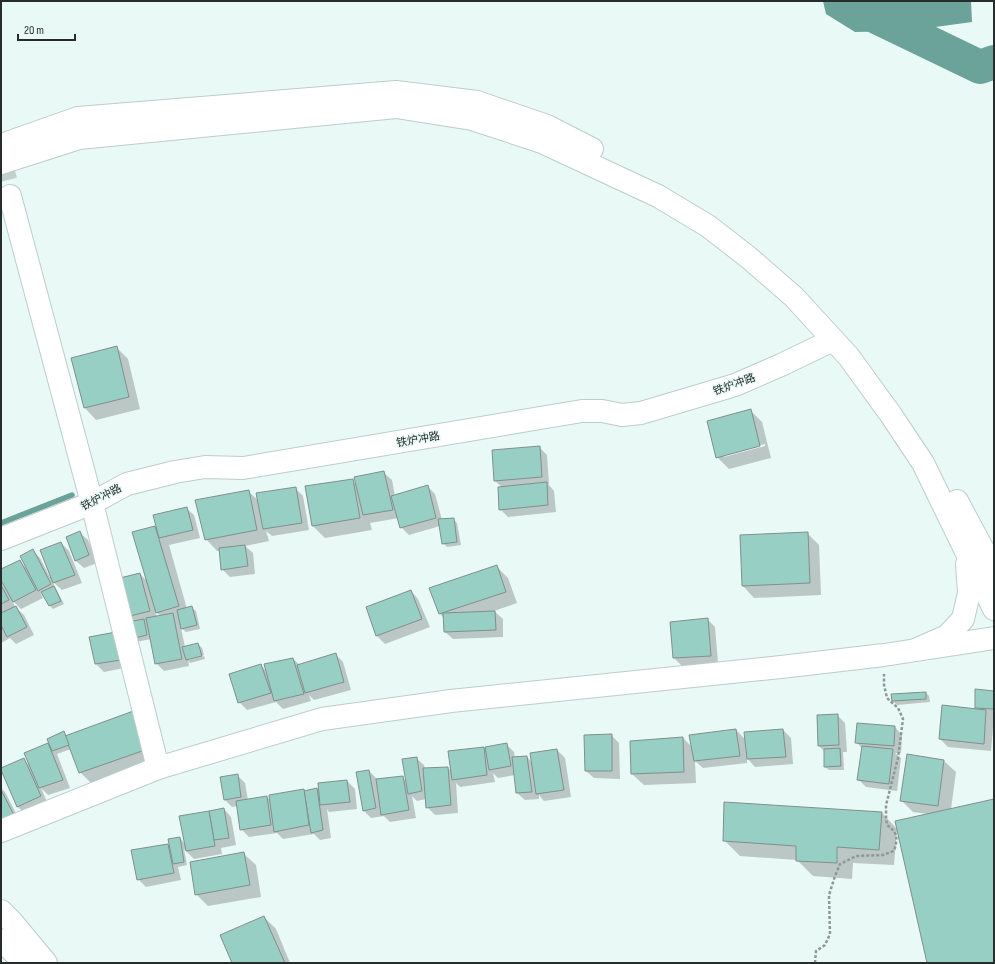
<svg xmlns="http://www.w3.org/2000/svg" width="995" height="964" font-family="'Sofia Sans Condensed','Noto Sans SC',sans-serif">
<rect width="100%" height="100%" fill="#e9f9f6"/>
<path fill="#6ba299" d="M823,1H971L972,22L906,31L855,32L826,14Z"/>
<g fill="#0003" fill-rule="evenodd">
<path d="M116,347L128,359L140,409L96,420L85,408Z"/>
<path d="M750,410L762,422L771,458L729,469L717,457ZM765,444V446L724,457V455Z"/>
<path d="M539,447L547,455L549,484H548L554,491L556,512L508,517L500,509L502,487L495,481Z"/>
<path d="M384,473L392,480L395,496L427,486L435,494L442,520L453,519L457,523L461,545L447,547L443,543L440,526L409,535L401,527L399,518L370,523L372,530L325,538L313,526L306,487L352,480L357,485Z"/>
<path d="M295,488L303,496L309,530L272,536L266,531L269,541L245,546L253,553L255,574L230,577L222,569L220,551H217L206,539L248,491L259,501Z"/>
<path d="M186,508L194,515L200,538L169,545L187,609L192,608L196,611L200,629L186,632L181,628L185,647L198,644L202,648L204,655L188,658L189,666L164,671L156,663L151,639L136,642L127,617L140,574L148,582L155,527L158,530ZM155,611L161,616L157,617Z"/>
<path d="M80,533L88,540L97,563L84,568L76,561L67,538Z"/>
<path d="M807,533L819,545L821,595L754,598L743,586Z"/>
<path d="M61,543L69,551L82,583L62,590L52,581L64,604L53,609L50,606L45,597L40,592L43,598L21,609L12,600L15,607L24,615L34,635L16,644L10,638L1,643V570L19,561L27,569L33,551L40,558L50,577L51,576Z"/>
<path d="M496,566L508,578L517,603L494,611L503,619V637L453,639L445,632L444,618L440,614L430,589Z"/>
<path d="M411,591L418,599L430,627L385,644L377,636L367,607Z"/>
<path d="M707,619L715,627L718,663L682,666L674,658L671,623Z"/>
<path d="M116,633L129,667L104,672L96,664Z"/>
<path d="M335,654L343,662L351,690L314,700L309,695L311,701L283,709L276,702L247,710L239,702L261,665L267,672L293,659L300,665Z"/>
<path d="M204,656L205,659L190,663L188,660Z"/>
<path d="M976,691L994,692V716L991,751L948,747L940,739L976,709Z"/>
<path d="M926,693L929,696L930,702L897,705L893,701Z"/>
<path d="M135,711L159,760L92,784L80,772L71,749L57,754L70,788L48,795L41,788L48,804L26,814L18,807L2,768L23,759L31,767L48,744L51,747L64,732L67,736Z"/>
<path d="M837,715L845,723L847,752H843L844,770H829L825,767V752L819,746Z"/>
<path d="M895,727L902,735L901,753H895L901,758L897,791L866,787L858,779L862,748L856,742Z"/>
<path d="M736,730L746,740L783,730L791,738L793,764L755,767L747,758V763L703,768L695,761L696,783L644,785L632,774L683,738L693,748Z"/>
<path d="M611,735L619,743L620,779L594,778L586,771Z"/>
<path d="M506,744L514,752L515,758L527,757L532,762L557,750L565,758L571,797L544,801L539,795V799L525,800L517,793L515,775L498,778L493,773L495,782L460,787L456,783L458,813L435,815L427,807L426,799L417,801L412,796L416,818L390,822L384,816L371,818L363,810L369,771L377,779V780L402,777L407,782L416,758L424,765L425,769L448,768L452,772L483,748L487,752Z"/>
<path d="M944,761L956,772L951,809L994,800V963H928V814L913,812L901,800Z"/>
<path d="M237,775L245,783L248,800L267,797L271,801L304,790L305,791L317,789L320,792L347,781L355,789L357,809L329,812L327,809L331,838L320,840L314,834L283,839L277,833L249,837L241,829L238,806L232,807L224,799Z"/>
<path d="M1,788L5,792L21,823L1,833Z"/>
<path d="M224,809L231,817L236,845L221,848L222,854L194,859L184,849L187,865L178,867L181,880L146,887L138,879L167,845L171,849L180,838L185,844L180,817Z"/>
<path d="M882,813L897,829L894,865L853,863L852,879L813,876L797,860L740,856L724,840Z"/>
<path d="M244,854L256,865L261,897L208,906L196,894Z"/>
<path d="M264,917L276,929L290,963H233Z"/>
</g>
<g fill="none" stroke-linecap="round" stroke-linejoin="round">
<path stroke="#6ba299" stroke-width="5.5" d="M1,523L72,495"/>
<path stroke="#6ba299" stroke-width="34" d="M843,1L980,67L994,62"/>
</g>
<g fill="#97cfc5" stroke="#818f8c">
<path d="M117,346L129,397L84,408L71,358Z"/>
<path d="M751,409L760,446L716,458L707,421Z"/>
<path d="M540,446L542,477L494,481L492,450Z"/>
<path d="M384,471L393,510L363,515L354,477Z"/>
<path d="M353,479L360,518L312,526L305,486Z"/>
<path d="M547,482L548,505L499,510L498,487Z"/>
<path d="M428,485L436,518L400,528L391,496Z"/>
<path d="M296,487L302,523L263,529L256,493Z"/>
<path d="M249,490L257,530L205,540L195,500Z"/>
<path d="M187,507L193,530L159,538L153,515Z"/>
<path d="M454,518L457,542L442,544L438,519Z"/>
<path d="M155,526L179,606L156,613L132,532Z"/>
<path d="M80,531L89,555L75,561L66,537Z"/>
<path d="M808,532L810,583L742,586L740,535Z"/>
<path d="M61,542L75,575L53,583L40,550Z"/>
<path d="M245,545L248,566L221,570L219,548Z"/>
<path d="M33,549L51,584L38,591L20,556Z"/>
<path d="M20,560L36,590L13,602L1,580V569Z"/>
<path d="M497,565L506,592L439,614L429,588Z"/>
<path d="M140,573L150,611L126,617L116,579Z"/>
<path d="M1,585L9,600L1,604Z"/>
<path d="M54,586L61,601L49,606L41,592Z"/>
<path d="M411,590L422,619L376,636L366,607Z"/>
<path d="M16,606L27,627L7,637L1,625V613Z"/>
<path d="M192,606L197,625L181,629L177,610Z"/>
<path d="M495,611L496,630L444,632L443,613Z"/>
<path d="M173,613L182,659L155,664L146,618Z"/>
<path d="M708,618L711,656L673,658L670,622Z"/>
<path d="M144,619L147,635L131,639L128,622Z"/>
<path d="M116,632L121,660L95,664L89,637Z"/>
<path d="M198,643L202,656L186,660L182,647Z"/>
<path d="M336,653L344,682L305,693L297,665Z"/>
<path d="M293,658L304,694L274,701L264,664Z"/>
<path d="M261,664L271,693L238,703L229,674Z"/>
<path d="M975,689L994,691V709L975,708Z"/>
<path d="M926,692V699L892,701L891,694Z"/>
<path d="M942,705L986,710L984,744L939,739Z"/>
<path d="M136,710L148,749L79,773L65,736Z"/>
<path d="M838,714L839,745L818,746L817,715Z"/>
<path d="M857,723L895,726L894,746L855,743Z"/>
<path d="M736,729L740,756L694,761L689,735Z"/>
<path d="M783,729L786,757L747,759L744,732Z"/>
<path d="M64,731L69,745L52,751L47,739Z"/>
<path d="M612,734V771H585L584,735Z"/>
<path d="M683,737L684,772L631,774L630,741Z"/>
<path d="M48,743L63,780L39,788L24,753Z"/>
<path d="M507,743L511,766L489,770L485,747Z"/>
<path d="M862,746L893,749L889,784L857,780Z"/>
<path d="M484,747L487,775L452,780L448,751Z"/>
<path d="M840,748L841,766L824,767V749Z"/>
<path d="M557,749L564,790L536,794L530,753Z"/>
<path d="M907,754L944,760L938,806L900,801Z"/>
<path d="M527,756L532,792L516,793L512,757Z"/>
<path d="M417,757L422,791L408,794L402,759Z"/>
<path d="M24,758L41,796L17,807L1,770V768Z"/>
<path d="M448,767L451,805L426,808L423,768Z"/>
<path d="M369,770L376,808L363,811L356,772Z"/>
<path d="M238,774L241,797L224,800L220,777Z"/>
<path d="M403,776L409,810L381,815L376,779Z"/>
<path d="M347,780L350,802L320,805L318,783Z"/>
<path d="M317,788L323,830L311,833L304,791Z"/>
<path d="M304,789L309,825L274,832L269,795Z"/>
<path d="M1,790L14,815L1,821Z"/>
<path d="M267,796L271,825L240,830L236,801Z"/>
<path d="M994,799V963H927L895,821Z"/>
<path d="M724,802L882,812L879,850L837,847V863L796,861V846L723,841Z"/>
<path d="M224,808L229,838L214,840L209,811Z"/>
<path d="M209,811L215,846L186,851L179,816Z"/>
<path d="M180,837L184,862L173,864L168,839Z"/>
<path d="M168,844L174,873L137,880L131,850Z"/>
<path d="M244,852L250,885L195,895L190,862Z"/>
<path d="M264,916L285,963H232L220,935Z"/>
</g>
<g fill="none" stroke-linecap="round" stroke-linejoin="round">
<path stroke="#c2d0ce" stroke-width="22" stroke-dasharray="22 11" stroke-linecap="butt" d="M1,159L10,196"/>
<defs>
<g id="street">
<path d="M10,196L92,503L158,768"/>
<path d="M1,539L92,503L127,484L175,472L205,467L243,468L582,411H602L622,415L641,413L735,385L781,365L833,340"/>
</g>
<path id="primary" d="M1,831L158,768L322,719L451,701L781,667L884,655L994,638"/>
<g id="highway">
<path d="M1,145L78,118L396,92L477,102L547,126L592,149"/>
<path d="M1,163L79,138L396,107L472,119L542,142L658,196L708,226L748,257L794,297L849,357L891,415L923,463L994,609"/>
<path d="M957,501L994,570"/>
<path d="M915,650L947,636L963,619L969,593L967,564"/>
<path d="M1,911L12,922L46,963"/>
<path d="M1,940L25,963"/>
</g>
</defs>
<use href="#street" stroke="#bdcdca" stroke-width="24"/>
<use href="#primary" stroke="#bdcdca" stroke-width="24"/>
<use href="#highway" stroke="#bdcdca" stroke-width="24"/>
<path stroke="#8d9896" stroke-width="2.5" stroke-dasharray="3 2" stroke-linecap="butt" d="M815,963L816,951L825,945L830,934L829,895L835,876L840,864L856,856L883,855L894,851C898,838 898,833 887,825L886,817V805L898,758L903,719L898,708L887,698L884,685V674"/>
<use href="#street" stroke="#fff" stroke-width="22"/>
<use href="#primary" stroke="#fff" stroke-width="22"/>
<use href="#highway" stroke="#fff" stroke-width="22"/>
</g>
<g text-anchor="middle" stroke-width="3" stroke-linejoin="round" paint-order="stroke">
<g font-size="11" fill="#272d2c" stroke="#e9f9f6">
<text transform="translate(734 384) rotate(-20)" y="4">铁炉冲路</text>
<text transform="translate(418 439) rotate(-10)" y="4">铁炉冲路</text>
<text transform="translate(101 497) rotate(-27)" y="4">铁炉冲路</text>
</g>
</g>
<rect width="995" height="964" fill="none" stroke="#272d2c" stroke-width="4"/>
<path d="M18 34v6h57v-6" fill="none" stroke="#272d2c" stroke-width="2"/>
<text x="24" y="34" font-size="12" fill="#272d2c" stroke="#e9f9f6" stroke-width="3" paint-order="stroke">20 m</text>
</svg>
